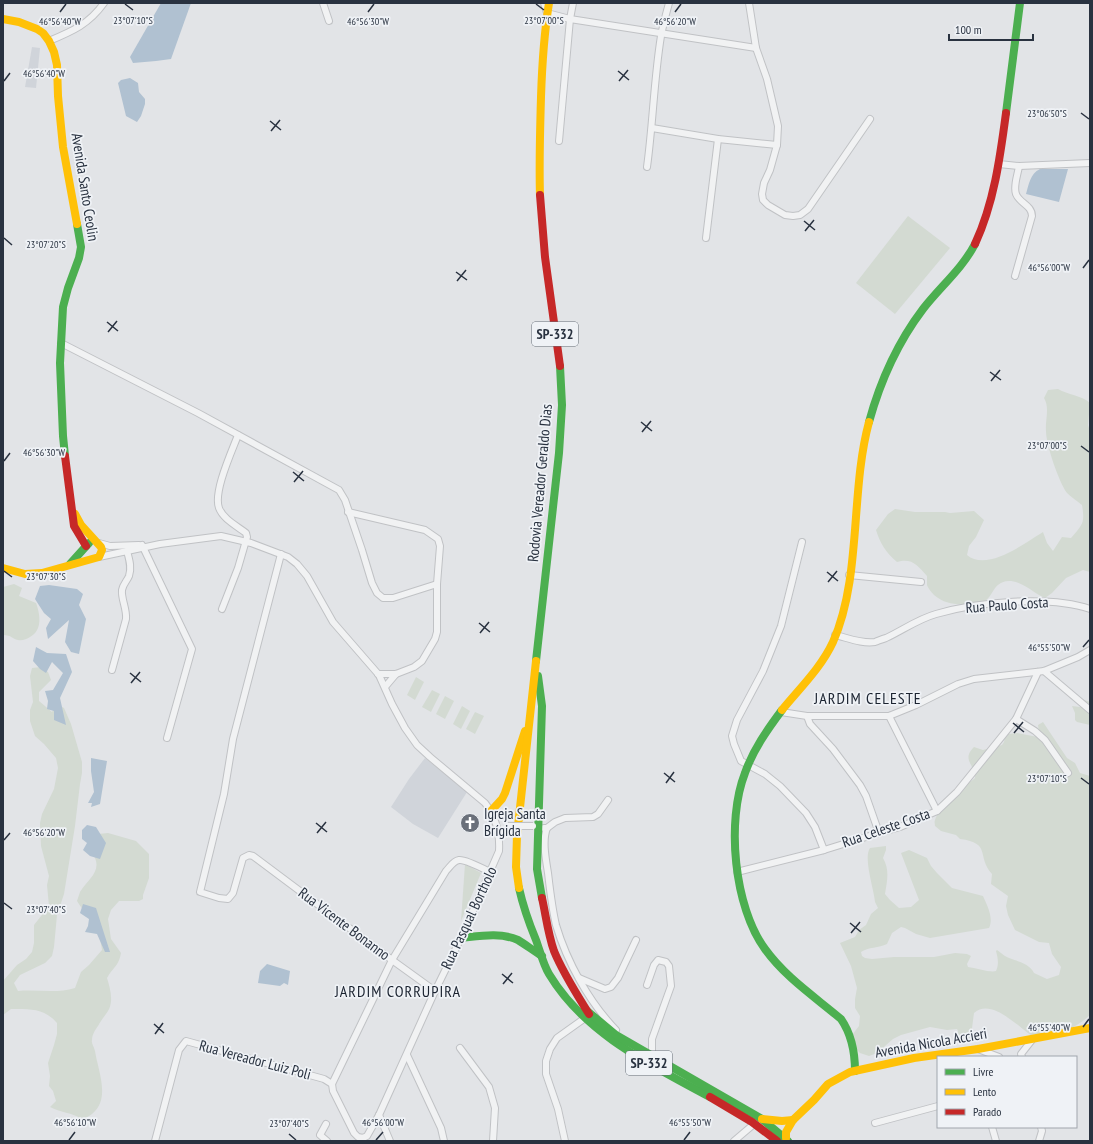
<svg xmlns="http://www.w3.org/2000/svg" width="1093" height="1144" font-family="'PT Sans Narrow',sans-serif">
<rect width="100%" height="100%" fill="#e2e4e7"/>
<g fill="#d0d4da">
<path d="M32,47L40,48L36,88L25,87Z"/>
<path d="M425,758L467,792L438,838L413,824L391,807L409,779Z"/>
</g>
<g fill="#d3dad2">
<path d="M908,216L950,248L895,314L856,283Z"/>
<path d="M1058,389C1068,395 1081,395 1090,403L1088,425L1090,431V572L1083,570L1066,578L1052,593L1045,598C1033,593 1022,581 1009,581C991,582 995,598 981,603C978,604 973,604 969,604C955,605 945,604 934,595C932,593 928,588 927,585C927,582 927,578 927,576C917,565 912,558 897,562C886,553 880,543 876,530L888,514L895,509L915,512H945L950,513L974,511L984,520L976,537L969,546L967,555C987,572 1025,543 1043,532L1047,543L1053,551L1062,537L1071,538C1083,524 1085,523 1082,505C1077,501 1071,497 1067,493C1059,482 1046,445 1046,431C1045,420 1050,408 1044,398L1048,390Z"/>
<path d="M14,584L22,588L19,596L36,603C40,614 43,630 30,637C27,639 22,641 18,640C12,639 12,635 3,635V587Z"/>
<path d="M41,667L48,672L51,680L39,692V701L52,712L56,704L64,708L71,724L82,762V773L80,784L75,826L64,894L57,915L54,947L52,956L45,963L20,975L14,983L18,991C37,989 56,994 75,988L81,972L89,965L102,950C100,930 88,918 77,901C78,898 79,895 80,892C89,878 105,870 91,851L98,834L108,833L136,841L149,854V878L143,895V899L139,901H119L111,910L108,919L111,939L121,953C119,966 113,967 107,978C110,988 114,1001 108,1011C105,1016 101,1020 98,1026C95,1030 92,1035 92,1040C91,1043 94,1047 95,1051C98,1071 111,1099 92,1114C82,1122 77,1115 67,1113C61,1111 56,1110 50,1107L56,1101L53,1091L49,1086L50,1076L48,1063L54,1045L57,1034V1023C44,1008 30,1009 11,1009L3,1015V981L17,965L26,959L32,952L34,943V925L49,906L47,885L49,876L41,846L40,823L42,814L54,789L58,768L56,758L44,744L35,736L30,721V710L33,702L30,676L32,668Z"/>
<path d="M416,677L424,682L415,700L407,695Z"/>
<path d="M432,690L440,694L431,712L422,707Z"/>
<path d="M445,696L454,701L445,719L436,714Z"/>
<path d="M1082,699L1090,702V725L1077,722L1075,720V713L1072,706L1080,707Z"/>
<path d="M462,706L470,711L461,729L453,724Z"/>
<path d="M475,712L484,716L475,734L466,729Z"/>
<path d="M1043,722L1067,758L1075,763L1080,773L1090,776V1015C1074,1030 1056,1035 1035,1038C1020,1029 992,997 974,1013L971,1036L967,1041H958L955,1040L958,1031L957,1029L947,1030L930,1027L901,1035L893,1039L877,1053L869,1056L860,1053L857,1050L852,1035L859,1026L860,1016L855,1008V999L857,988L851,966L840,943L855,937L859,930L866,925L871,914L878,908L875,902C874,889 863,858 870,848L886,846V850L883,858C890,870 887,881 885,894L890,900L899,908L911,907L919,900L901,853L909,850L927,858L931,866L937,873L952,888L983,896C987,905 994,918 989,928L930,938L916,934L905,928L901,927L892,933L887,944C879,948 868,947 861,952L862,956L865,958L872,959L894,957H934L955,953L967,954L971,956L967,964L968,967C976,968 991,973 996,971C999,965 998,958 996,951L997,950C1000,952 1002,954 1005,956C1014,961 1029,962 1034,973L1047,979L1059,975L1061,967L1052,954L1049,943L1039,942L1015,930L1008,915L1006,906L1008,896L991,884L992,874C976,856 992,843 960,839L956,835L941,831L935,826C935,824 934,822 935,820C938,808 965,786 975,778C975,764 961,760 974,747L983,750L1002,745L1004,742L1006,732L1009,734L1017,733L1038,737L1039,733L1038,725Z"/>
<path d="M465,864L481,873L461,921Z"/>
</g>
<g fill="#b0c1d1">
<path d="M161,3H191L171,59L156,61L133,63L130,57Z"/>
<path d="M130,78L138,83L139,92L145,99V104L141,116L137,122L126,116L118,83L121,80Z"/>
<path d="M1040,169H1068L1059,202L1026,194C1029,184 1030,174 1040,169Z"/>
<path d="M49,585L77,589L83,594L79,605L86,619L79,654L71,652L65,642L69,620L48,639L46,628L51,619L44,613L35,599L40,586Z"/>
<path d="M36,647L47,653L66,654L72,672L60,698L66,725L54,720V711L47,709L48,701L45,691L53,690L63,673L52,662L46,673L40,669L33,661Z"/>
<path d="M91,758L107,761L100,804L91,807L92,803H88L94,792L91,771Z"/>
<path d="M87,825L96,827L106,843L100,859L90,856L83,850L87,843L82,839V830Z"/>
<path d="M83,904L96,908L110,952H105L97,934L85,932L88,926L89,919L80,913Z"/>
<path d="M267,964L290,971L288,985L284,983L280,986L258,983L260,971Z"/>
</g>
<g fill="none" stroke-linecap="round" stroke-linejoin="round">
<defs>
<g id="street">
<path d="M323,3L329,21"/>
<path d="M544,3L547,13L570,19L756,48"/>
<path d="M749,3L756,48L767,79L778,126L777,145L770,170L764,183L762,194L763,200L768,205L785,215L793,216L800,215L808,209L870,119"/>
<path d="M49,41C73,31 89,24 104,3"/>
<path d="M652,128L718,139L777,145"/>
<path d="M559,141L570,19L573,3"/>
<path d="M999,164L1019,166L1090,163"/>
<path d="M647,167C653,123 654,79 661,36C663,25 666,14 669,3"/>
<path d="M706,238L718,139"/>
<path d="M1015,276L1032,216C1032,205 1019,203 1016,194C1013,186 1018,174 1019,166"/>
<path d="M61,343L198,413L339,490L345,500L362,550L372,583L377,593L383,598H393L437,584"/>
<path d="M348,512L425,530L438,539L440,546L437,584V632L435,639L422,661L414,667L396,674H378"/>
<path d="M802,542L781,626L763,671L737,720L732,736L734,744L741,761L765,774L780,786L806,813L815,827L824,850"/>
<path d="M99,543L110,546L139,545"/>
<path d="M142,545L192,649L167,738"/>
<path d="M281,554L233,739L224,794L200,892L219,898L228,899L233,893L243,858L249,855L253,856L392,960L435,991"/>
<path d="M99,557L160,544L221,536L251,543L288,557L297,564L307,576L333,622L379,675L392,704L405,728L417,745L430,757L485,803C496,817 500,833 499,851L461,938L435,991L379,1115L367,1136L363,1138L358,1137L354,1133L333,1091L332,1084L324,1079L186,1041L179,1050L155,1141"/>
<path d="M849,575L921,582"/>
<path d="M222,609L238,568L247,537L246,533C237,526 223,519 219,508C213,492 232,451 238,435"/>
<path d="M835,635C848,638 862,644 875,642C878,641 882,639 886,638C903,630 918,619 936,614C977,602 1049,595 1090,609"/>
<path d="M112,670L126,619C127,609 121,599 122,590C123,584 127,581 129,576C132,567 129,559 127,551"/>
<path d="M1044,671L1090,710"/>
<path d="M385,687L396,674"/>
<path d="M781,712L807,716L810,724L833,749L860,785L866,796L879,833"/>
<path d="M807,716H889L916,705L958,684L974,679L1044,671L1078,657L1090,650"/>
<path d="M889,716L937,811"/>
<path d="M1016,719L1035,731L1045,740L1068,773"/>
<path d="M544,828H547L555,822L565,818L593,817L598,814L608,800"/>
<path d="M547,828C542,841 546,860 548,873C550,890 552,908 556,925C567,962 589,1002 616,1030"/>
<path d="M737,872L824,850L879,833L900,827L937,811L957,792L1016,719L1038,672"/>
<path d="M579,978L605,989L611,987L618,978L636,940"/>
<path d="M647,985L654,965L658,960L666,962L669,966L671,986L652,1039V1056"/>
<path d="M460,1048L489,1087L495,1108L493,1141"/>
<path d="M978,1049L999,1057"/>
<path d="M407,1055L441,1128L444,1141"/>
<path d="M1022,1057L1021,1054L1032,1040"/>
<path d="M332,1084L392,960L446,871C450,867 453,861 459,860C465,859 484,869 490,872"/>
<path d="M379,1115L390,1141"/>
<path d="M875,1123L938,1106"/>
<path d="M326,1124L320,1135L327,1141"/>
<path d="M992,1127L996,1141"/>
<path d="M565,1141L558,1109L546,1074V1061L550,1049L557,1038L585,1018"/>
<path d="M734,1141L754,1124"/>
<path d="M1039,1141L1042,1131L1041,1127"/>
</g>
</defs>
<use href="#street" stroke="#c0c2c5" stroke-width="8"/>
<use href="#street" stroke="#f1f2f3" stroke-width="6"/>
<g stroke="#4caf50" stroke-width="8">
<path d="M1006,113L1020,3"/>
<path d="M869,422C880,382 898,342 923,309C940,287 962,269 975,244"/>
<path d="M65,456L63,436L60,363L63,307L68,288L79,258L81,247L77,224"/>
<path d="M70,564L89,543"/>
<path d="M536,661L559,453L562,405L560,366"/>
<path d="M538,676L542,706L537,869L542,898"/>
<path d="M782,710C767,730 753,750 745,773C726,821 734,907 765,949C785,977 815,997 841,1019C852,1035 855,1052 855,1071"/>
<path d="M519,888C523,906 529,923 536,940C540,951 543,964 549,974C585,1034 651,1065 710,1097"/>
<path d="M461,938C480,936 500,932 518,940C526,945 534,951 542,956"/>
<path d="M586,1010L616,1035L762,1119L788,1141"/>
</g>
<g stroke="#ffc107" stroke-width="8">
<path d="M3,19L19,22L37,29L43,33L49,41L54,52L57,65L58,96L63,147L77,224"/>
<path d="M540,195C539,163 540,130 541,97C542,66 544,34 549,3"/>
<path d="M3,568L25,574L42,573L99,557L102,550L101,547L81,525L75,514"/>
<path d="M782,710C799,689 821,668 833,642C862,576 850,492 869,422"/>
<path d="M491,811L502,799L505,793L525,731"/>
<path d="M519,888L516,867L517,835L536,661"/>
<path d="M762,1119L782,1121L793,1120"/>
<path d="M786,1138V1132L793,1120L814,1100L828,1084L850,1072L914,1058L978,1049L1090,1028"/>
</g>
<g stroke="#c62828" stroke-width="8">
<path d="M540,195L545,257L560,366"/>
<path d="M975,244C994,203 1000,158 1006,113"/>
<path d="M65,456L74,526L86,546"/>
<path d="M542,898C546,916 548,934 554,951C563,973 576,993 589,1014"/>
<path d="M710,1097L752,1122L777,1141"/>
</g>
<defs>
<path id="street-bridge" d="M508,826H533"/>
</defs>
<use href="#street-bridge" stroke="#c0c2c5" stroke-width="8" stroke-linecap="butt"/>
<use href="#street-bridge" stroke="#f1f2f3" stroke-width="6"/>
</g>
<path fill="none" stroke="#293240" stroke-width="1.5" d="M125,4L133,10M536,4L544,10M60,12L66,4M368,12L374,4M675,12L681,4M618,71L629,80M4,81L10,73M619,81L628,70M1081,113L1089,119M270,121L281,130M271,131L280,120M804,221L815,230M805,231L814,220M4,238L12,245M1083,268L1089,260M456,272L467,280M457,281L466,270M107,322L118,331M108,332L117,321M990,372L1001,380M991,381L1000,370M641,422L652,431M642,432L651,421M1081,446L1089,452M4,461L10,453M293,472L304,481M294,482L303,471M4,571L12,577M827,572L838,581M828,582L837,571M479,623L490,632M480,633L489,622M1083,647L1089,640M130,673L141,682M131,683L140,672M1013,723L1024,732M1014,733L1023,722M664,773L675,782M1081,778L1089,784M666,783L674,772M316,823L327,832M317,833L326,822M4,840L10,833M4,903L12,909M850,923L861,932M851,933L860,922M502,974L513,983M503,984L512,973M154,1024L164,1033M1083,1027L1089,1019M155,1034L163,1023M289,1134L296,1140M69,1140L75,1132M376,1140L383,1132M684,1140L690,1132"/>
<defs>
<symbol id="church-disc" viewBox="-11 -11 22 22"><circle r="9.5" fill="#6a707a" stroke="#eff2f6"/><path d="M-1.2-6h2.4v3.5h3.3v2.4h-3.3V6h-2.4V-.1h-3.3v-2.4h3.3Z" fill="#fff"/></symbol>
</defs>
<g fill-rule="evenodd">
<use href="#church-disc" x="459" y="812" width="22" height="22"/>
</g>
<g text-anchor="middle" stroke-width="3.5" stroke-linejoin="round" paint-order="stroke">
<g fill="#eff2f6" stroke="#646c77" stroke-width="1">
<rect x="532" y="322" width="46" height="24" rx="3"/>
<rect x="626" y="1051" width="46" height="24" rx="3"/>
</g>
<g font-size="14" font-weight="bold" fill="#293240">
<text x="555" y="339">SP-332</text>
<text x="649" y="1068">SP-332</text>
</g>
<g font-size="15" fill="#293240" stroke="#eff2f6">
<text transform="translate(85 187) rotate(81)" y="5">Avenida Santo Ceolin</text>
<text transform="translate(540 483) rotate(-85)" y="5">Rodovia Vereador Geraldo Dias</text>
<text transform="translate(1007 605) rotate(-4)" y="5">Rua Paulo Costa</text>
<text transform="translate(886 828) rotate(-19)" y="5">Rua Celeste Costa</text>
<text transform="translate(469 918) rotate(-65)" y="5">Rua Pasqual Bortholo</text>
<text transform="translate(344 924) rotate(37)" y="5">Rua Vicente Bonanno</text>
<text transform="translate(931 1043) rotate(-10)" y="5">Avenida Nicola Accieri</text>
<text transform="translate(255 1060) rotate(15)" y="5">Rua Vereador Luiz Poli</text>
</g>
<g font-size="15" fill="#293240" stroke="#eff2f6" text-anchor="start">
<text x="484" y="819">Igreja Santa<tspan x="484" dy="17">Brígida</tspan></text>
</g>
<g font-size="16" letter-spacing="1" fill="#1b2330" stroke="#eff2f6">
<text x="868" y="704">JARDIM CELESTE</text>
<text x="398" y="997">JARDIM CORRUPIRA</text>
</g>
</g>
<g font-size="10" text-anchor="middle" fill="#293240" stroke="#eff2f6" stroke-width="3.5" stroke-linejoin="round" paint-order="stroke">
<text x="133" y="24">23°07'10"S</text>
<text x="544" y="24">23°07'00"S</text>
<text x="60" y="25">46°56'40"W</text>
<text x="368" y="25">46°56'30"W</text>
<text x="675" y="25">46°56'20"W</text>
<text x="44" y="77">46°56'40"W</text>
<text x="1047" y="117">23°06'50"S</text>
<text x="46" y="248">23°07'20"S</text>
<text x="1049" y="271">46°56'00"W</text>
<text x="1047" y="449">23°07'00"S</text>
<text x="44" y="456">46°56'30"W</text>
<text x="46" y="580">23°07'30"S</text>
<text x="1049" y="651">46°55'50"W</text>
<text x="1047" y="782">23°07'10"S</text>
<text x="44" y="836">46°56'20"W</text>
<text x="46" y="913">23°07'40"S</text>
<text x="1049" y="1031">46°55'40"W</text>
<text x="75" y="1126">46°56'10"W</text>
<text x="383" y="1126">46°56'00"W</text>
<text x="690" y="1126">46°55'50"W</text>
<text x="289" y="1127">23°07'40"S</text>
</g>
<rect width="1093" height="1144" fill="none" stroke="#293240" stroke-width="8"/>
<rect x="937" y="1056" width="140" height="72" fill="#eff2f6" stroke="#a0a5ad"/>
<rect x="945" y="1069" width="20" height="6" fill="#4caf50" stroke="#a0a5ad"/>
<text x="973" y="1076" font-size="12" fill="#293240">Livre</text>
<rect x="945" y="1089" width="20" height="6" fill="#ffc107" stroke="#a0a5ad"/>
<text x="973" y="1096" font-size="12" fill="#293240">Lento</text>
<rect x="945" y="1109" width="20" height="6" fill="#c62828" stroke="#a0a5ad"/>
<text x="973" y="1116" font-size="12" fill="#293240">Parado</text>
<path d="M949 34v6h84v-6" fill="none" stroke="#293240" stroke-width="2"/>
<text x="955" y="34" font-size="12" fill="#293240" stroke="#eff2f6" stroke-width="3" paint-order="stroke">100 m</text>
</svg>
